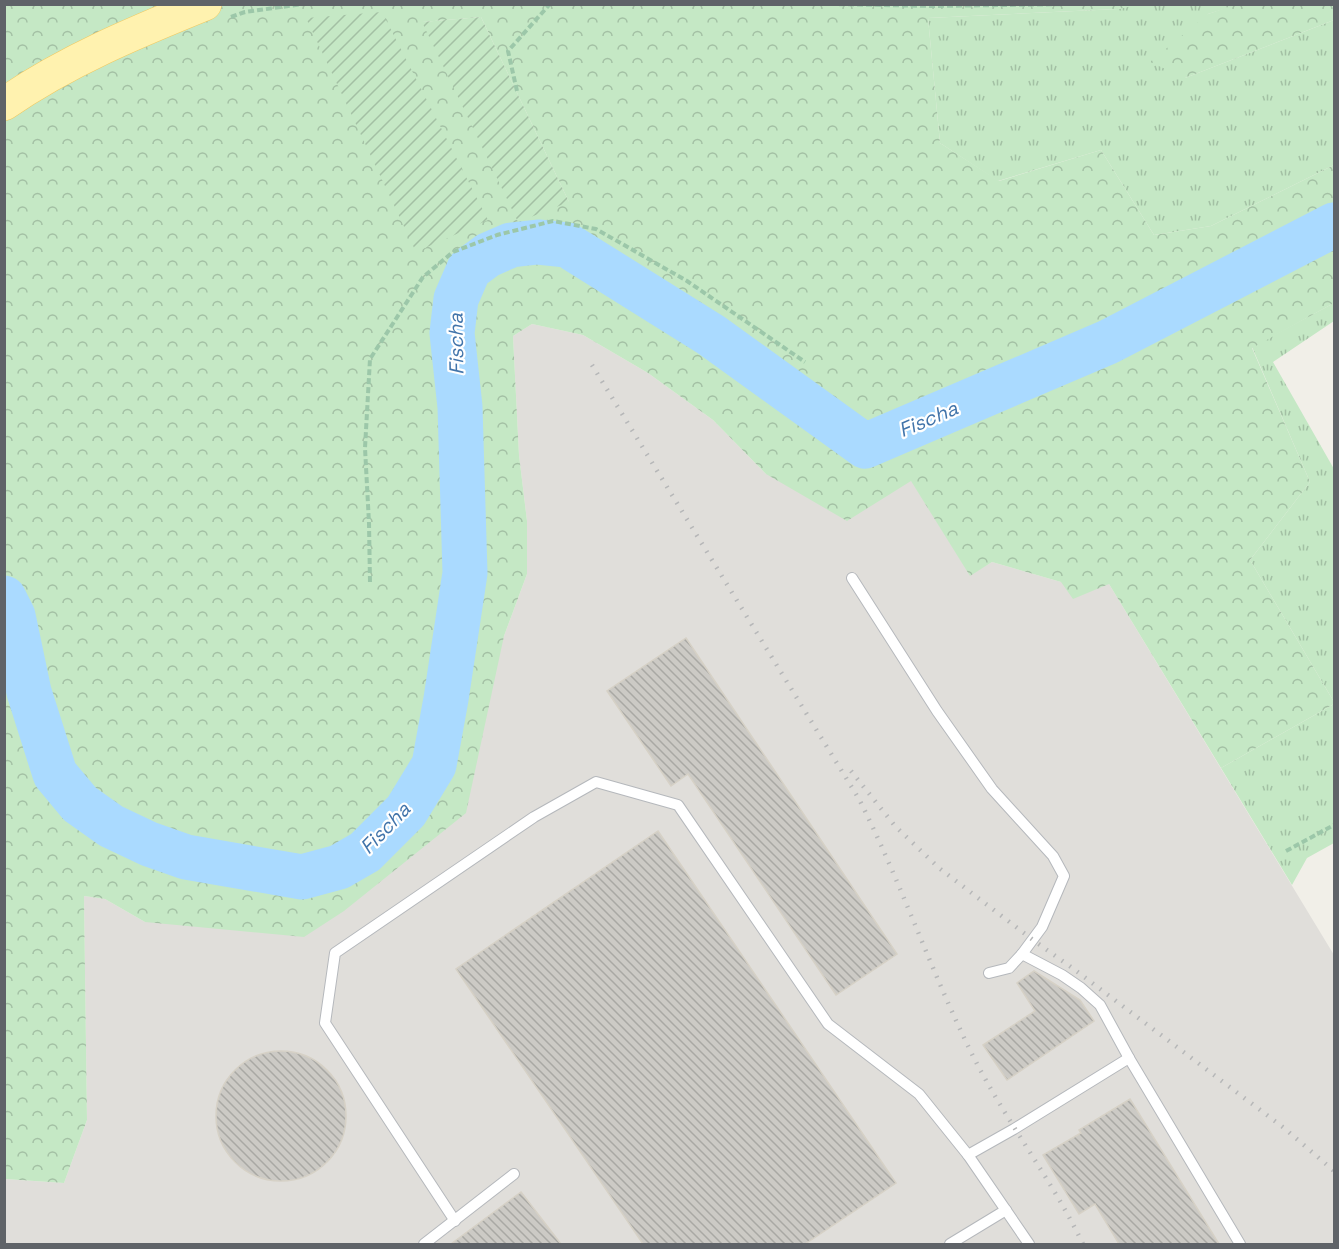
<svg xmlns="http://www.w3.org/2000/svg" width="1339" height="1249" font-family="'Space Grotesk',sans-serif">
<defs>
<pattern id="grass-tufts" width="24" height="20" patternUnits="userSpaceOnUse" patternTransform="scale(1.5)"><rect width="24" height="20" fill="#c5e8c5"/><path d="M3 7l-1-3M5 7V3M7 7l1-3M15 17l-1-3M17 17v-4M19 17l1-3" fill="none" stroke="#a3c0a4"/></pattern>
<pattern id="forest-crowns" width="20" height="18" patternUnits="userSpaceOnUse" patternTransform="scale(1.5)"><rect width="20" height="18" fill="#c5e8c5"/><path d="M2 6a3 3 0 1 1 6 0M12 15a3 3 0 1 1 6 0" fill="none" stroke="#a3c0a4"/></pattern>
<pattern id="garden-furrows" width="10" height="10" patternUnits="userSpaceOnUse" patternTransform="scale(1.5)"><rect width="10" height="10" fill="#c5e8c5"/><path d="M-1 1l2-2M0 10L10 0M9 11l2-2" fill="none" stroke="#a3c0a4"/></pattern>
<pattern id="building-back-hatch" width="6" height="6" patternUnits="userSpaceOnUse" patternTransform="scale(1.5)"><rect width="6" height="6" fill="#cccac5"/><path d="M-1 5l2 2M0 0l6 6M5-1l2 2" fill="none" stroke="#a9a8a4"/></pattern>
</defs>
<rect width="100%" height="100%" fill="#f1efe8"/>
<path fill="#e0deda" d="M532,324L583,335L648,373L713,420L766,474L911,480L970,575L992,562L1061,582L1109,584L1334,955V1244H5L4,1179L64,1183L87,1120L84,896L105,899L145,922L504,636L527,574V521L519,455L513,336Z"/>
<g fill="url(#grass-tufts)">
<path d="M1138,4L1237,5L1208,14L1185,78L1334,20V165L1211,226L1154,235L1101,150L998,181L940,143L928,18L1118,9Z"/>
<path d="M1334,303V321L1273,362L1334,469V702L1250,560L1310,482L1252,347Z"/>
<path d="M1334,704V843L1307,858L1292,885L1221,768Z"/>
</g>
<g fill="url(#forest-crowns)" fill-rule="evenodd">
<path d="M1237,4L1334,5V20L1185,78L1150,62L1208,14Z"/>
<path d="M4,5H1138L1118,9L928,18L940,143L999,181L1101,150L1154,235L1211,226L1334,165V303L1252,348L1310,482L1250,560L1334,702V704L1221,768L1109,584L1073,599L1061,582L992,562L970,576L911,481L847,521L766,474L713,420L648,373L583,335L532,324L513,336L519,455L527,521V574L504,636L466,813L344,911L304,937L145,922L105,899L84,896L87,1120L64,1183L5,1179ZM481,17L569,202L423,22Z"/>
</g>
<g fill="url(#garden-furrows)">
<path d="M382,12L488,220L416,252L306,18Z"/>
<path d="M481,17L569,202L518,222L422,22Z"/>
</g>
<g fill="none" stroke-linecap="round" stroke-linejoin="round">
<path stroke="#aadaff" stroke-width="45" d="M4,598L13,616L29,692L55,774L80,804L111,826L149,844L186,857L302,877L339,867L365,852L406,811L434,765L446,699L465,573L460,407L452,333L456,299L469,269L488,255L511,245L538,242L567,245L711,335L865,446L1108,342L1334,225"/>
</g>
<g fill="url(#building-back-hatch)" stroke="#d6d1c6" stroke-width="1.5">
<path d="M686,638L897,954L836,995L688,774L671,786L607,691Z"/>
<path d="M658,831L896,1183L805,1244H643L456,969Z"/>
<path d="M1034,971L1080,1000L1094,1021L1007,1080L983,1045L1035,1011L1017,983Z"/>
<circle cx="281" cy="1116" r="65"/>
<path d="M1130,1099L1219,1244H1119L1095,1204L1079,1214L1043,1155L1081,1133L1079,1130Z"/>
<path d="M521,1192L561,1244H451Z"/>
</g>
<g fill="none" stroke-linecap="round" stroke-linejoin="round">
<defs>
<g id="service">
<path d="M852,578L937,711L992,789L1053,856L1064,876L1042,927L1022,954L1009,968L989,973"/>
<path d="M1022,954L1062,975L1081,988L1100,1005L1129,1058"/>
<path d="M968,1155L1014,1129L1129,1058L1240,1244"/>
<path d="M455,1221L325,1023L335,953L534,817L596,782L678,805L828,1024L919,1094L968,1155L1029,1244"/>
<path d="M424,1244L514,1174"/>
<path d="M950,1244L1006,1210"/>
</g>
<path id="primary" d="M4,104C66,61 136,32 205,4"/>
</defs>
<use href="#service" stroke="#b5b8bc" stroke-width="12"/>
<use href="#primary" stroke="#f2c960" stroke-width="34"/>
<g stroke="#9cc7a9" stroke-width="4" stroke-dasharray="6 3" stroke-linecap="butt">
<path d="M830,4L934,6L1072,4"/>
<path d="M231,17L245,12L303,4"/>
<path d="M517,91L508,51L550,4"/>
<path d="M370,582L369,523L365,448L370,359L423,277L453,252L497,235L553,221L596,229L687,281L805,362"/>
<path d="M1286,851L1334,825"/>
</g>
<use href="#service" stroke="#fff" stroke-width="10"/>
<use href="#primary" stroke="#fff2af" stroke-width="33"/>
<g stroke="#b6b7b8" stroke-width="4.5" stroke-dasharray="1.5 8" stroke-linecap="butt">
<path d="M592,365L859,799C902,884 932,975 975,1060C1008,1124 1052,1180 1083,1244"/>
<path d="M851,771L895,826L939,868L1033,940L1071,967L1284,1128L1334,1171"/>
</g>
</g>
<g text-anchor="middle" stroke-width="4.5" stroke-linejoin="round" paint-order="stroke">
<g font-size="20" font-style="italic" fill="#4174aa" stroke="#fff">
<text transform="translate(456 344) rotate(-91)" y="7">Fischa</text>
<text transform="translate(928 419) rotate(-23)" y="7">Fischa</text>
<text transform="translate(385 828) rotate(-46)" y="7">Fischa</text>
</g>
</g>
<rect width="1339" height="1249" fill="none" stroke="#5f6368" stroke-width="12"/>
</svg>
